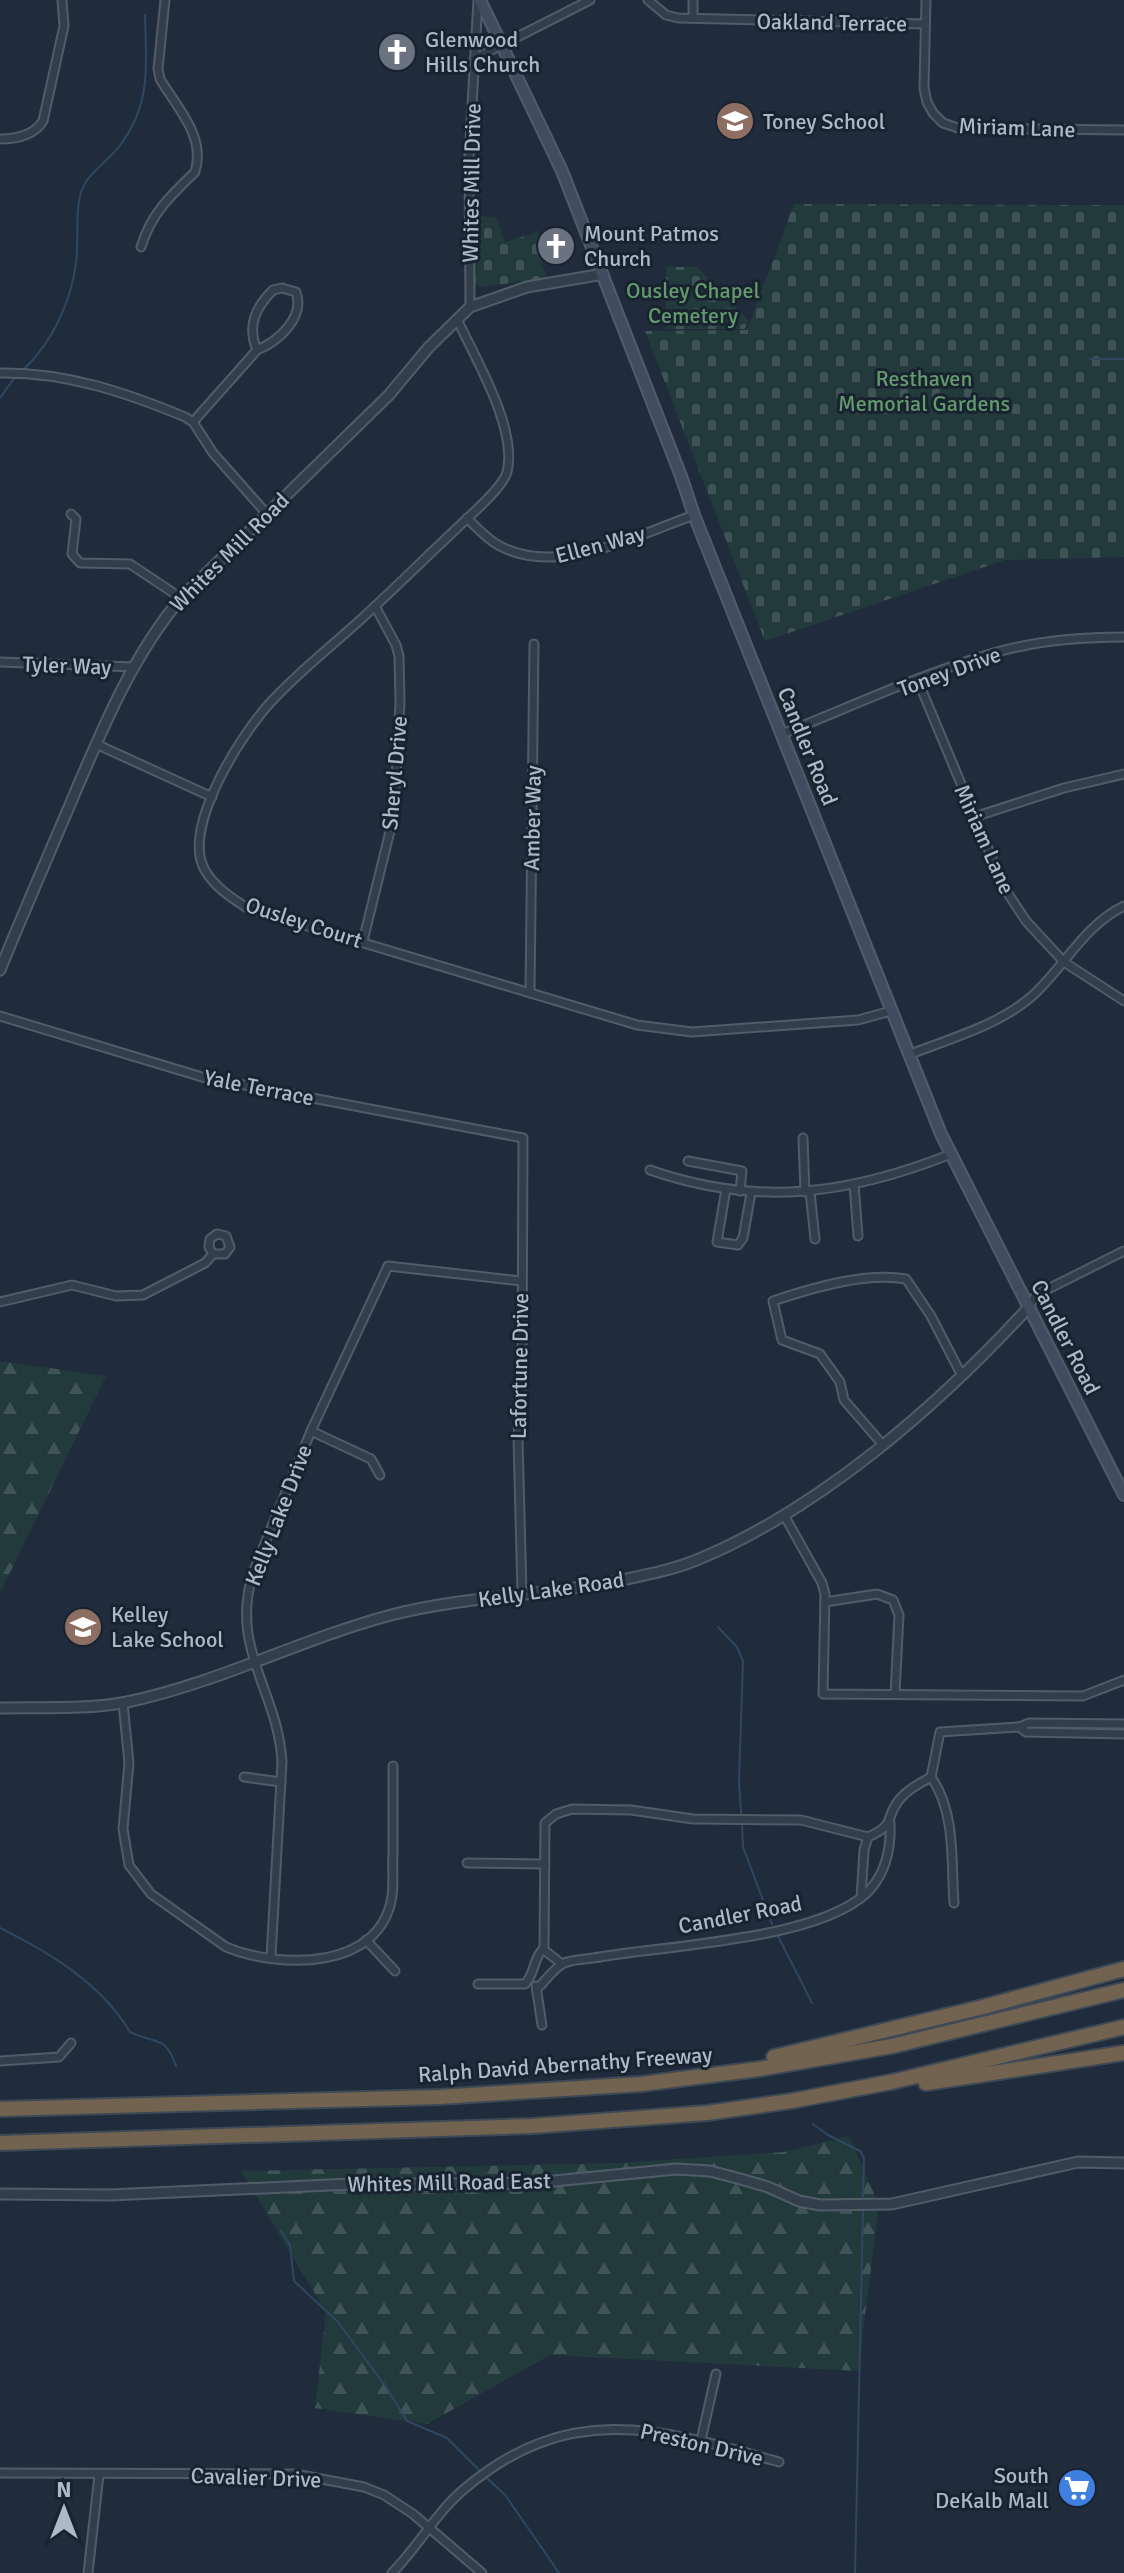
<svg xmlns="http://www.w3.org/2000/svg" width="1124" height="2573" font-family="Signika,sans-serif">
<defs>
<pattern id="forest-firs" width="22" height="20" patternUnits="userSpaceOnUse" patternTransform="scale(2)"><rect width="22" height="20" fill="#223a3c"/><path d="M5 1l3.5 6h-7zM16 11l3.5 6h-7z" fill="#405457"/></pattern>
<pattern id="cemetery-stones" width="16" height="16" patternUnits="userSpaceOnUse" patternTransform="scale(2)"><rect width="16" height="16" fill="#223a3c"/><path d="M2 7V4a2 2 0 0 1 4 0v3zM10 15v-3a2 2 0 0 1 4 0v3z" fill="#405457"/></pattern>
</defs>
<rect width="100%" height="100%" fill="#202c3b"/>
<g fill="url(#forest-firs)">
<path d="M0,1361L106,1376L0,1593Z"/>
<path d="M849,2136L879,2205L858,2371L550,2355L427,2424L315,2408L326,2312L241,2171L618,2163L783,2152Z"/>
</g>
<g fill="url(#cemetery-stones)">
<path d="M794,204L1124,205V557L1005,560L765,641L645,331L747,330Z"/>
<path d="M472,216L496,217L505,242L538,232L544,250L538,252L547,278L481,287L473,282Z"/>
<path d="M666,267H697L748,320L745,329H666Z"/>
</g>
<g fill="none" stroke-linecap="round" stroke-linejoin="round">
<g stroke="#304762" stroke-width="2">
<path d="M1090,359H1124"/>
<path d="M23,370C52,343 71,302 76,263C79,241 75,217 80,196C85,173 109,162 121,144C152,102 146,64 145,15"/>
<path d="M0,398L15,377"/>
<path d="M718,1627L737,1647L743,1661L739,1782L741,1813"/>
<path d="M742,1826L743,1847L772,1924"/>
<path d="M0,1928C50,1953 102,1984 130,2032C157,2045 165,2034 176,2066"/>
<path d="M778,1936L812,2003"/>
<path d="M813,2124L828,2135L860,2151L864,2158L863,2197"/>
<path d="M281,2231L290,2245L294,2281L338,2322L386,2387L407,2421L447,2438L479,2470"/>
<path d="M488,2479L506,2496L559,2573"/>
<path d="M855,2573L863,2211"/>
</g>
<defs>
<g id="minor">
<path d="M648,0L666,15L678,18L925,24"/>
<path d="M926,0L924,88L927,102L933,113L943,123L958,128L1124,130"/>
<path d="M693,18V0"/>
<path d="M474,59L590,0"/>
<path d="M0,139C16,139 34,135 43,121L64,26L62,0"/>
<path d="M141,247C151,214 170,196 195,172C206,136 177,108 160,79L158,69L165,0"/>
<path d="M282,288L296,292C305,317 279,341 257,350C247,326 255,308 273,290Z"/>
<path d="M470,307L469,158L478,0"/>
<path d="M457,319C475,358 518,429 507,472C503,488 467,518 455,530C422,561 391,592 358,622C328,649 296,674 269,704C241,735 179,831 206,872C216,888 232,898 247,908L637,1025L692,1032L858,1020L891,1011"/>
<path d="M0,373C65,372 125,392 185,417L193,422L213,453L266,513"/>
<path d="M193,422L257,350"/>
<path d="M71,514L76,519L72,554L80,563L130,564L181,598"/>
<path d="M467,518C477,528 488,540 500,546C557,577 638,535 694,515"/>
<path d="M0,662L134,667"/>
<path d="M918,681L1005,889L1026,921L1064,962L1124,1001"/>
<path d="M782,734C850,707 919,675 990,654C1033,641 1079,637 1124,637"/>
<path d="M96,744L212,797"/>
<path d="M974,817L1064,788L1124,774"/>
<path d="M363,941L394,815L400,702L399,656L396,645L375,606"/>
<path d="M530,993L534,644"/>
<path d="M0,1016L202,1077L523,1138L522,1371L518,1438L522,1594"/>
<path d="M908,1055C949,1039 997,1026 1031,997C1063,969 1084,925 1124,906"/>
<path d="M803,1138L805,1192"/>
<path d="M688,1161L742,1171L740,1191"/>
<path d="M650,1170C756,1207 848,1195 951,1154"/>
<path d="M854,1184L858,1236"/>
<path d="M726,1189L717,1242L738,1245L743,1238L751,1193"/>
<path d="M810,1192L815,1239"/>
<path d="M0,1302L72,1285L116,1296L143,1295L205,1263L213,1254H225L230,1247L226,1236L217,1234L210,1239L209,1247L213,1254"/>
<path d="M1028,1308L1036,1295L1124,1251"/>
<path d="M311,1431L371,1459L380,1475"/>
<path d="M883,1445L844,1400L840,1382L820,1354L782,1340L773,1301C812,1288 865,1272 906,1279L931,1316L961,1374"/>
<path d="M784,1515L822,1583L825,1594L823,1694L1083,1696L1124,1680"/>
<path d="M825,1602L877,1594L893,1600L899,1615L895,1694"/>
<path d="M123,1703L129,1763L123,1829L129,1865L151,1894L226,1947C279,1969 381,1971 392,1896C394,1883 392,1867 393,1853C393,1824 393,1795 393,1766"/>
<path d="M1019,1727L1026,1732L1124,1734"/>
<path d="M244,1777L281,1782"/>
<path d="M931,1777C956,1812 951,1862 954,1903"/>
<path d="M467,1863L545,1864"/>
<path d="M861,1898L864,1850L868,1837C897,1824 884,1819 899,1800C908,1789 919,1784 931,1777L940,1732L1019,1727L1029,1723L1124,1724"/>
<path d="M366,1940L395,1971"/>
<path d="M271,1957L282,1762C278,1690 228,1648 254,1570L311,1431L388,1266L521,1281"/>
<path d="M562,1964L544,1950L545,1823L556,1814L572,1809L631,1810L693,1819L801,1820L868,1837"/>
<path d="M478,1984H525C535,1974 533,1958 544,1948"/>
<path d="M536,1986L542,2025"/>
<path d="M538,1988C545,1981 555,1967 564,1963C575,1959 589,1959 600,1957C666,1945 831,1940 873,1886C887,1868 891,1845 890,1823"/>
<path d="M0,2061L59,2057L71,2043"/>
<path d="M701,2440L716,2374"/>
<path d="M0,2473L295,2474L364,2487L384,2495L413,2514L482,2573"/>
<path d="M88,2573L99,2475"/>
<path d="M392,2573C418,2547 435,2514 463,2490C568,2400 660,2428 779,2462"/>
</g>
<g id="tertiary">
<path d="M0,970C22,916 46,861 69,807C100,734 130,659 181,598L389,395L429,347L470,307L527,287L603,274"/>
<path d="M0,1708C41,1707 86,1710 127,1702C218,1683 301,1639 391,1615C465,1596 542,1596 617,1581C645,1575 673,1570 699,1559C821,1508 939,1405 1028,1308"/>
<path d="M0,2194L110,2195L351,2184H493L544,2182L676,2169L710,2171L737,2178L768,2187L799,2201L820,2205L892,2204L1078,2162L1124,2163"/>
</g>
<path id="secondary" d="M480,0L562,171L681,476L694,515L941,1134L1124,1495"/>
<g id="motorway">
<path d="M774,2057L983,2007L1124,1969"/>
<path d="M926,2083L1124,2053"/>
<path d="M0,2109L439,2097L641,2084L759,2069L892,2046L1124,1990"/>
<path d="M0,2143L532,2126L707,2113L791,2101L891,2082L1124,2027"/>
</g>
</defs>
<use href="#minor" stroke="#515c69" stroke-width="11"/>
<use href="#tertiary" stroke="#515c69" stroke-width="13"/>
<use href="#secondary" stroke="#515c69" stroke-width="14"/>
<use href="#motorway" stroke="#3e4956" stroke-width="18"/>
<use href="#minor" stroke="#333e4b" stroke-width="7"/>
<use href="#tertiary" stroke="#333e4b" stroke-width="9"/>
<use href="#secondary" stroke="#414d5e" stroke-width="10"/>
<use href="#motorway" stroke="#726350" stroke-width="14"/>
</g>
<defs>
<symbol id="church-disc" viewBox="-11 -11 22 22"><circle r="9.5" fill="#6b7280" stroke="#192330"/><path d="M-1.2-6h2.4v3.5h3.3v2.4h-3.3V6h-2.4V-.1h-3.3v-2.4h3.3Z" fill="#fff"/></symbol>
<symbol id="school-disc" viewBox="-11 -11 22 22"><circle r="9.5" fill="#8d6e63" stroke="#192330"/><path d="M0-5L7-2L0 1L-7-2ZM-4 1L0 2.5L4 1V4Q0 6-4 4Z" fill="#fff"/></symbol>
<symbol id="supermarket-disc" viewBox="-11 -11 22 22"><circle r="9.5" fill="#3f7fe0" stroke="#192330"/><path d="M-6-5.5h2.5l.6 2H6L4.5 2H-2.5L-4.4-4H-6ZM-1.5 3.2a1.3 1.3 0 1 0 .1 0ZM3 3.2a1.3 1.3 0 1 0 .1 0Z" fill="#fff"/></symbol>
</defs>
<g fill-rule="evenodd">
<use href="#church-disc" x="375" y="30" width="44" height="44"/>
<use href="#school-disc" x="713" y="99" width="44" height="44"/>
<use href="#church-disc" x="534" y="224" width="44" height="44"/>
<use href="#school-disc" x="61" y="1605" width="44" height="44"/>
<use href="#supermarket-disc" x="1055" y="2466" width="44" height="44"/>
</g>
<g text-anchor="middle" stroke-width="6" stroke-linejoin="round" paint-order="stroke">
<g font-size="22" fill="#aeb9c7" stroke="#192330">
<text transform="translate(832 22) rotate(1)" y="8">Oakland Terrace</text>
<text transform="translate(1017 127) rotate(2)" y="8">Miriam Lane</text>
<text transform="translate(471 183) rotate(-89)" y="8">Whites Mill Drive</text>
<text transform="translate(600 544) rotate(-15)" y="8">Ellen Way</text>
<text transform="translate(229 552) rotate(-45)" y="8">Whites Mill Road</text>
<text transform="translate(67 665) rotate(2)" y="8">Tyler Way</text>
<text transform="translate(949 671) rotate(-20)" y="8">Toney Drive</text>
<text transform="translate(808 746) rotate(68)" y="8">Candler Road</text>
<text transform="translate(394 773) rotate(-85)" y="8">Sheryl Drive</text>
<text transform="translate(532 818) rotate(-89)" y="8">Amber Way</text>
<text transform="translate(985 839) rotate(66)" y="8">Miriam Lane</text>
<text transform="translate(304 922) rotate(18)" y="8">Ousley Court</text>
<text transform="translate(259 1087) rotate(11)" y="8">Yale Terrace</text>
<text transform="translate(1066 1337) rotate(63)" y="8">Candler Road</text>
<text transform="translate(519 1366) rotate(-89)" y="8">Lafortune Drive</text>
<text transform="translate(278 1515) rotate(-69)" y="8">Kelly Lake Drive</text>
<text transform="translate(551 1589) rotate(-8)" y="8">Kelly Lake Road</text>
<text transform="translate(740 1914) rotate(-11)" y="8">Candler Road</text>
<text transform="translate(565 2064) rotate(-4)" y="8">Ralph David Abernathy Freeway</text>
<text transform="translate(449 2182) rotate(-1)" y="8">Whites Mill Road East</text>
<text transform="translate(702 2444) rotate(13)" y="8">Preston Drive</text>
<text transform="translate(256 2477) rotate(2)" y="8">Cavalier Drive</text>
</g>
<g font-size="22" fill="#aeb9c7" stroke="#192330" text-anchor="start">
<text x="425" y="47">Glenwood<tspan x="425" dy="25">Hills Church</tspan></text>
<text x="763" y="129">Toney School</text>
<text x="584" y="241">Mount Patmos<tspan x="584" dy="25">Church</tspan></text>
<text x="111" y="1622">Kelley<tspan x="111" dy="25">Lake School</tspan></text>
<text x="1049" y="2483" text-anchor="end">South<tspan x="1049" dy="25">DeKalb Mall</tspan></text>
</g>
<g font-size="22" fill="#639a6e" stroke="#192330">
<text x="693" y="298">Ousley Chapel<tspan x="693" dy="25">Cemetery</tspan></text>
<text x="924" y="386">Resthaven<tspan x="924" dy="25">Memorial Gardens</tspan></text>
</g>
</g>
<g transform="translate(64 2509)" stroke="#192330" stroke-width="6" paint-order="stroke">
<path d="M0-6L14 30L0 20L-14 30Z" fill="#aeb9c7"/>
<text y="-12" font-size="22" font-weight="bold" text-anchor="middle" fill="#aeb9c7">N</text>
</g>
</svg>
